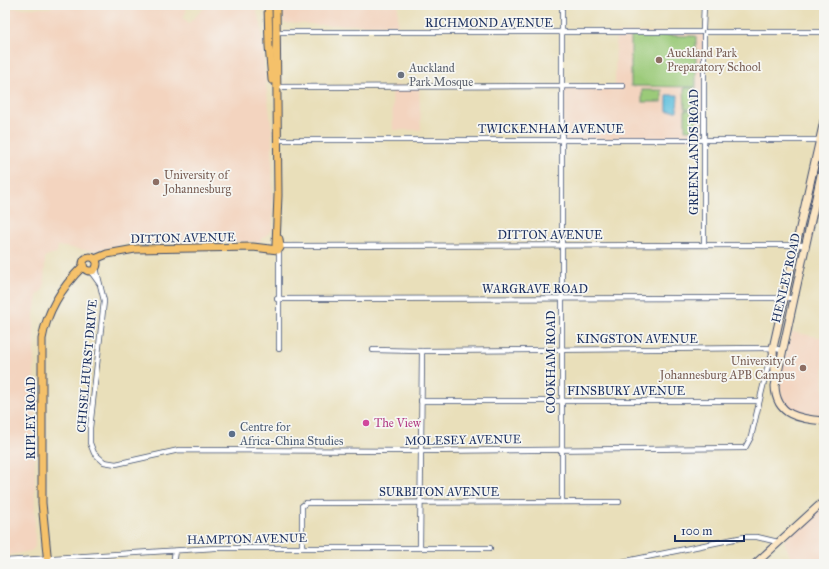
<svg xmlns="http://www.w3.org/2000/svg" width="829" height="569" font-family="'IM FELL Great Primer',serif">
<rect width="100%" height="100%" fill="#f6f6f2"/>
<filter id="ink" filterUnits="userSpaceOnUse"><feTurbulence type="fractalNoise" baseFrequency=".025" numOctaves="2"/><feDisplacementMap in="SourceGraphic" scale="8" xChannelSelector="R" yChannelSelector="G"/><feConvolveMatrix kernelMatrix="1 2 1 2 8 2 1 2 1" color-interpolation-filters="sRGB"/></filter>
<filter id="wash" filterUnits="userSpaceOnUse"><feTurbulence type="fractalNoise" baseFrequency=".012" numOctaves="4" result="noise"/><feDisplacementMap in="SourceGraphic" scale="16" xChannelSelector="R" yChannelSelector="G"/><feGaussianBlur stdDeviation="0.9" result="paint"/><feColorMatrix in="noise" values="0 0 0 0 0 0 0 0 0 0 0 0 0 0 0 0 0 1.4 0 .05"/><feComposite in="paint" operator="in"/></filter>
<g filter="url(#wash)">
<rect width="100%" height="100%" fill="#e9dfba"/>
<g fill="#f3d4bf">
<path d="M53,5H186V12L183,18L189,23L207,5H254L261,24L266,86L272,130L273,229L259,242H160L125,244L93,251L58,246L57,254H51L45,257L44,288L37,296L34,314L35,547L31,551L5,556V8H50Z"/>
<path d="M287,5H398V25H313V24L283,23V9Z"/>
<path d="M701,31L704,35V139L561,140L562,86H615L616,33Z"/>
<path d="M392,86H419L421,130H393Z"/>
<path d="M792,332L824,338V415L799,412L788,406L783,401L780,386V376Z"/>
<path d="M824,504V564H793L784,541Z"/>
</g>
<g fill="#9bca79" stroke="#5b7c6c">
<path d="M631,35L696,36V87L631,86Z"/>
<path d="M684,88H696L697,109H685Z"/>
<rect x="642" y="90" width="20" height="12"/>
<path d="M685,110H696L697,130H685Z"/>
</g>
<path fill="#5fbfdd" stroke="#3d779e" d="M667,95H678L677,111H667Z"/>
</g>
<g filter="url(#ink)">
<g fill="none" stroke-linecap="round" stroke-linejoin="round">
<defs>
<g id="minor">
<path d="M562,5V502"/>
<path d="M703,29L704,5"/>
<path d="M276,32H701"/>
<path d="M706,32H824"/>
<path d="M276,87L623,86"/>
<path d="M277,140H824"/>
<path d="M704,245V35"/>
<path d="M280,246L805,245"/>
<path d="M279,250V349"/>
<path d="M96,268L104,301L90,428V443L94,453L104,462L116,464L179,450L420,451L745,448L751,437L769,361L773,355"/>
<path d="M91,272L99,283"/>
<path d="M277,299L793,298"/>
<path d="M373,350L422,351L773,348L781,350"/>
<path d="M421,401H759"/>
<path d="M302,548V506L306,503L619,502"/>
<path d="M420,548L422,351"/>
<path d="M5,561L215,548H490"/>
<path d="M173,564L175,551"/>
<path d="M612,564L744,537H757L778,542"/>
</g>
<g id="secondary">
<path d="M824,161L775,386C776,416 800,419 824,421"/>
<path d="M774,372L773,348L824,121"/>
<path d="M755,564L824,501"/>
</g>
<g id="primary">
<path d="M268,5L269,46L272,80"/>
<path d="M276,245L278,195L276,5"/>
<circle cx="90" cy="264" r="7"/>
<path d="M95,259L107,254L135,249L253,247L278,250L280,248L279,239"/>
<path d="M48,564L42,503V339C47,311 63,286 83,266"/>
</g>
</defs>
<use href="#minor" stroke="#3a496c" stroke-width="6"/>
<use href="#secondary" stroke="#3a496c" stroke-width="9"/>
<use href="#primary" stroke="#3a496c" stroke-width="9"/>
<use href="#minor" stroke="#fff" stroke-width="4.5"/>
<use href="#secondary" stroke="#fbe6c4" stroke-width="7"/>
<use href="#primary" stroke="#f5c16b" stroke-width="7"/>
</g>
</g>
<g fill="#8d6e63" stroke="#f6f6f2" stroke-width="1.5">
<circle cx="659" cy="60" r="4"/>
<circle cx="156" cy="182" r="4"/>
<circle cx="803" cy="368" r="4"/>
</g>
<circle fill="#6b7280" stroke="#f6f6f2" stroke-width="1.5" cx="401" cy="75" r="4"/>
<circle fill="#d1479c" stroke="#f6f6f2" stroke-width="1.5" cx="366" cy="423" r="4"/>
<circle fill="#5c6f8a" stroke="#f6f6f2" stroke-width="1.5" cx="232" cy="434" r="4"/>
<g text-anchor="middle" stroke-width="3.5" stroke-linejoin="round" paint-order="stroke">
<g font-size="12" fill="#1b2f5e" stroke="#f6f6f2">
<text x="489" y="27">RICHMOND AVENUE</text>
<text x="551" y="133">TWICKENHAM AVENUE</text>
<text transform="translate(694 152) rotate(-90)" y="4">GREENLANDS ROAD</text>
<text x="550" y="239">DITTON AVENUE</text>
<text transform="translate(183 238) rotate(-1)" y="4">DITTON AVENUE</text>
<text transform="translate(786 278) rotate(-77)" y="4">HENLEY ROAD</text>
<text x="535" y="293">WARGRAVE ROAD</text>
<text x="637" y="343">KINGSTON AVENUE</text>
<text transform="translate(551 362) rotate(-90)" y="4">COOKHAM ROAD</text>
<text transform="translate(87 366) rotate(-85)" y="4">CHISELHURST DRIVE</text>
<text x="626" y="395">FINSBURY AVENUE</text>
<text transform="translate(31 418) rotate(-90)" y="4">RIPLEY ROAD</text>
<text transform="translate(463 440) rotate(-1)" y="4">MOLESEY AVENUE</text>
<text x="439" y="496">SURBITON AVENUE</text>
<text transform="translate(247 539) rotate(-1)" y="4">HAMPTON AVENUE</text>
</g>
<g font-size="12" fill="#785e54" stroke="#f6f6f2" text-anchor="start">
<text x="667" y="57">Auckland Park<tspan x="667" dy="14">Preparatory School</tspan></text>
<text x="164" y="179">University of<tspan x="164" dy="14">Johannesburg</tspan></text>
<text x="795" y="365" text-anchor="end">University of<tspan x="795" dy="14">Johannesburg APB Campus</tspan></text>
</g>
<g font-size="12" fill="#5b616d" stroke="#f6f6f2" text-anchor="start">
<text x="409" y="72">Auckland<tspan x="409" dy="14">Park Mosque</tspan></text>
</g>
<g font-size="12" fill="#b23c85" stroke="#f6f6f2" text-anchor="start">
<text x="374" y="427">The View</text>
</g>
<g font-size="12" fill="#4e5e75" stroke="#f6f6f2" text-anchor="start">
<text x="240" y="431">Centre for<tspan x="240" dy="14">Africa-China Studies</tspan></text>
</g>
</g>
<rect width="829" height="569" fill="none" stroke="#f6f6f2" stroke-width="20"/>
<path d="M675 535v6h69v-6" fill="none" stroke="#1b2f5e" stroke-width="2"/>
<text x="681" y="535" font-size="12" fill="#1b2f5e" stroke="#f6f6f2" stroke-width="3" paint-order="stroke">100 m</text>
</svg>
